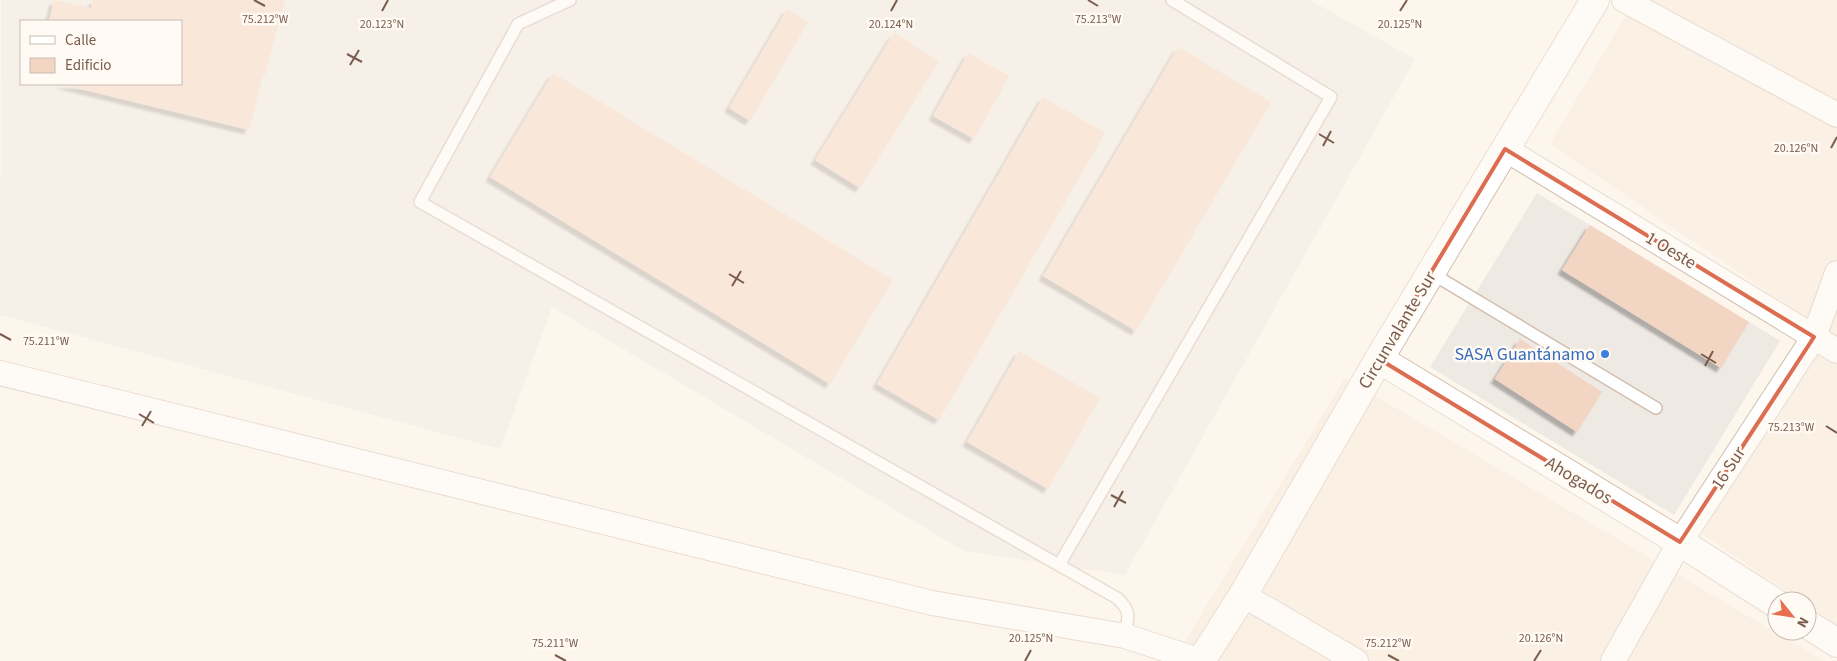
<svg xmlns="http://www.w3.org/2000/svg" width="1837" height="661" font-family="'Source Sans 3',sans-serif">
<defs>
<filter id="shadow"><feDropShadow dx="-4.5" dy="4.5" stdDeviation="1" flood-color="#0004"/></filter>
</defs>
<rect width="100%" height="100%" fill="#fdf6ec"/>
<g fill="#f5e8da">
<path d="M1635,0H1837V625L1807,605V601H1801L1697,531L1828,333L1550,144Z"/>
<path d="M1345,378L1824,661H1173Z"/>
</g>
<g fill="#efe9e4" fill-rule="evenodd">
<path d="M1,0H1310L1415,59L1125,575L964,551L552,307L500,449L0,315ZM21,21H181V84H21Z"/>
<path d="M1537,193L1780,341L1674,515L1430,367Z"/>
</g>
<g fill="#f3d5c3" filter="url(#shadow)">
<path d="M54,0L91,8L93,0H285L265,75L263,74L249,130L60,84H181V21H49Z"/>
<path d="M787,9L808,22L750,121L729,108Z"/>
<path d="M894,33L939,61L860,188L815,160Z"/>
<path d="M1178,47L1271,102L1136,331L1043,276Z"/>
<path d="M968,53L1009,76L974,139L933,116Z"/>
<path d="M553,73L893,280L830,384L490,177Z"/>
<path d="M1043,97L1105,133L939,420L877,384Z"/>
<path d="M1590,225L1749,322L1721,368L1562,270Z"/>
<path d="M1520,339L1602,392L1577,432L1495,379Z"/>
<path d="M1019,351L1100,398L1048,489L967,442Z"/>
</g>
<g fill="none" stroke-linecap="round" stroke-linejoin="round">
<defs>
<g id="service">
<path d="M570,0L518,24L420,202L1117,598C1132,612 1128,616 1125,636"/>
<path d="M1431,273L1656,408"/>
<path d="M1059,565L1331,97L1172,0"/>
</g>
<g id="minor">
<path d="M1624,0L1837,115"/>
<path d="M1505,149L1837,351"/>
<path d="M0,373L932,603L1125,636L1201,661"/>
<path d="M1243,595L1356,661"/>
<path d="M1613,661L1680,542L1814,337L1837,273"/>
</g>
<g id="secondary">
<path d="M1379,359L1680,542L1777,604"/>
<path d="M1807,624L1837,643"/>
<path d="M1201,661L1243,595L1379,359L1595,0"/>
</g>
</defs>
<use href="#service" stroke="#d1beb0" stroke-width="14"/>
<use href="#minor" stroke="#d1beb0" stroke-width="26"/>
<use href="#secondary" stroke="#d6c0b0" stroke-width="30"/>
<use href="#service" stroke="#fff" stroke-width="11"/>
<use href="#minor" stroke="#fff" stroke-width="24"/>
<use href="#secondary" stroke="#fff" stroke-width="28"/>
</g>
<path d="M0 0H1837V661H0ZM1505,149L1814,337L1680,542L1379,359Z" fill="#fdf6ec" fill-opacity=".55" fill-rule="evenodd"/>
<path fill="none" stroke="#dc6d51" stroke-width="4" stroke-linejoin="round" d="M1505,149L1814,337L1680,542L1379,359Z"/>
<path fill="none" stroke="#7a5c4d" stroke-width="2" d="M254,0L265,6M1088,0L1098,6M382,11L388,0M891,11L897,0M1400,11L1407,0M347,54L362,62M350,65L359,50M1319,134L1334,143M1323,146L1331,131M1831,148L1837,137M729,274L744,283M732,286L741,271M0,334L11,340M1701,354L1716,363M1705,366L1713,351M139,414L154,423M142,426L151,411M1826,426L1837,433M1111,495L1126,503M1114,507L1123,491M555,655L566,661M1388,655L1399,661M1025,661L1031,650M1534,661L1541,650"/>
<circle fill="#3f7fe0" stroke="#fffaf3" stroke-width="2" cx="1605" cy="354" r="5"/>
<g text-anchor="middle" stroke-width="5" stroke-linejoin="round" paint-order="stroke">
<g font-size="18" fill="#7a5c4d" stroke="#fffaf3">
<text transform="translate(1671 250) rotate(31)" y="6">1 Oeste</text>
<text transform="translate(1397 330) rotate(-59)" y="6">Circunvalante Sur</text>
<text transform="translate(1728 468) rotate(-57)" y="6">16 Sur</text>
<text transform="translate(1579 480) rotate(31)" y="6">Ahogados</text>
</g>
<g font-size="18" fill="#366cbe" stroke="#fffaf3" text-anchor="end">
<text x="1595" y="360">SASA Guantánamo</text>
</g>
</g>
<g font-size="12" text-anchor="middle" fill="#7a5c4d" stroke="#fffaf3" stroke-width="5" stroke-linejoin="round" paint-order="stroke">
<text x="265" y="23">75.212°W</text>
<text x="1098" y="23">75.213°W</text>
<text x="382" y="28">20.123°N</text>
<text x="891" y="28">20.124°N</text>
<text x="1400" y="28">20.125°N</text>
<text x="1796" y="152">20.126°N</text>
<text x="46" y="345">75.211°W</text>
<text x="1791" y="431">75.213°W</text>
<text x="1031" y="642">20.125°N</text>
<text x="1541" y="642">20.126°N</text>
<text x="555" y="647">75.211°W</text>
<text x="1388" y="647">75.212°W</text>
</g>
<rect x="20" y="20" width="162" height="65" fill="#fffaf3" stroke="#cabbb1"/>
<rect x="30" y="36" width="25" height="8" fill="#ffffff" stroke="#cabbb1"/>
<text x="65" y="45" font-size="15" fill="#7a5c4d">Calle</text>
<rect x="30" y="58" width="25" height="15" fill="#f3d5c3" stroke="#cabbb1"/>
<text x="65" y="70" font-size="15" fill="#7a5c4d">Edificio</text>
<g transform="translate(1792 616) rotate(120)"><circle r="24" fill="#fffaf3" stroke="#cabbb1"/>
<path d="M0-4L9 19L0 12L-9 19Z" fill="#e76f51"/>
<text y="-8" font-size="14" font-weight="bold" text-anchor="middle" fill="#7a5c4d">N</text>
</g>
</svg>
